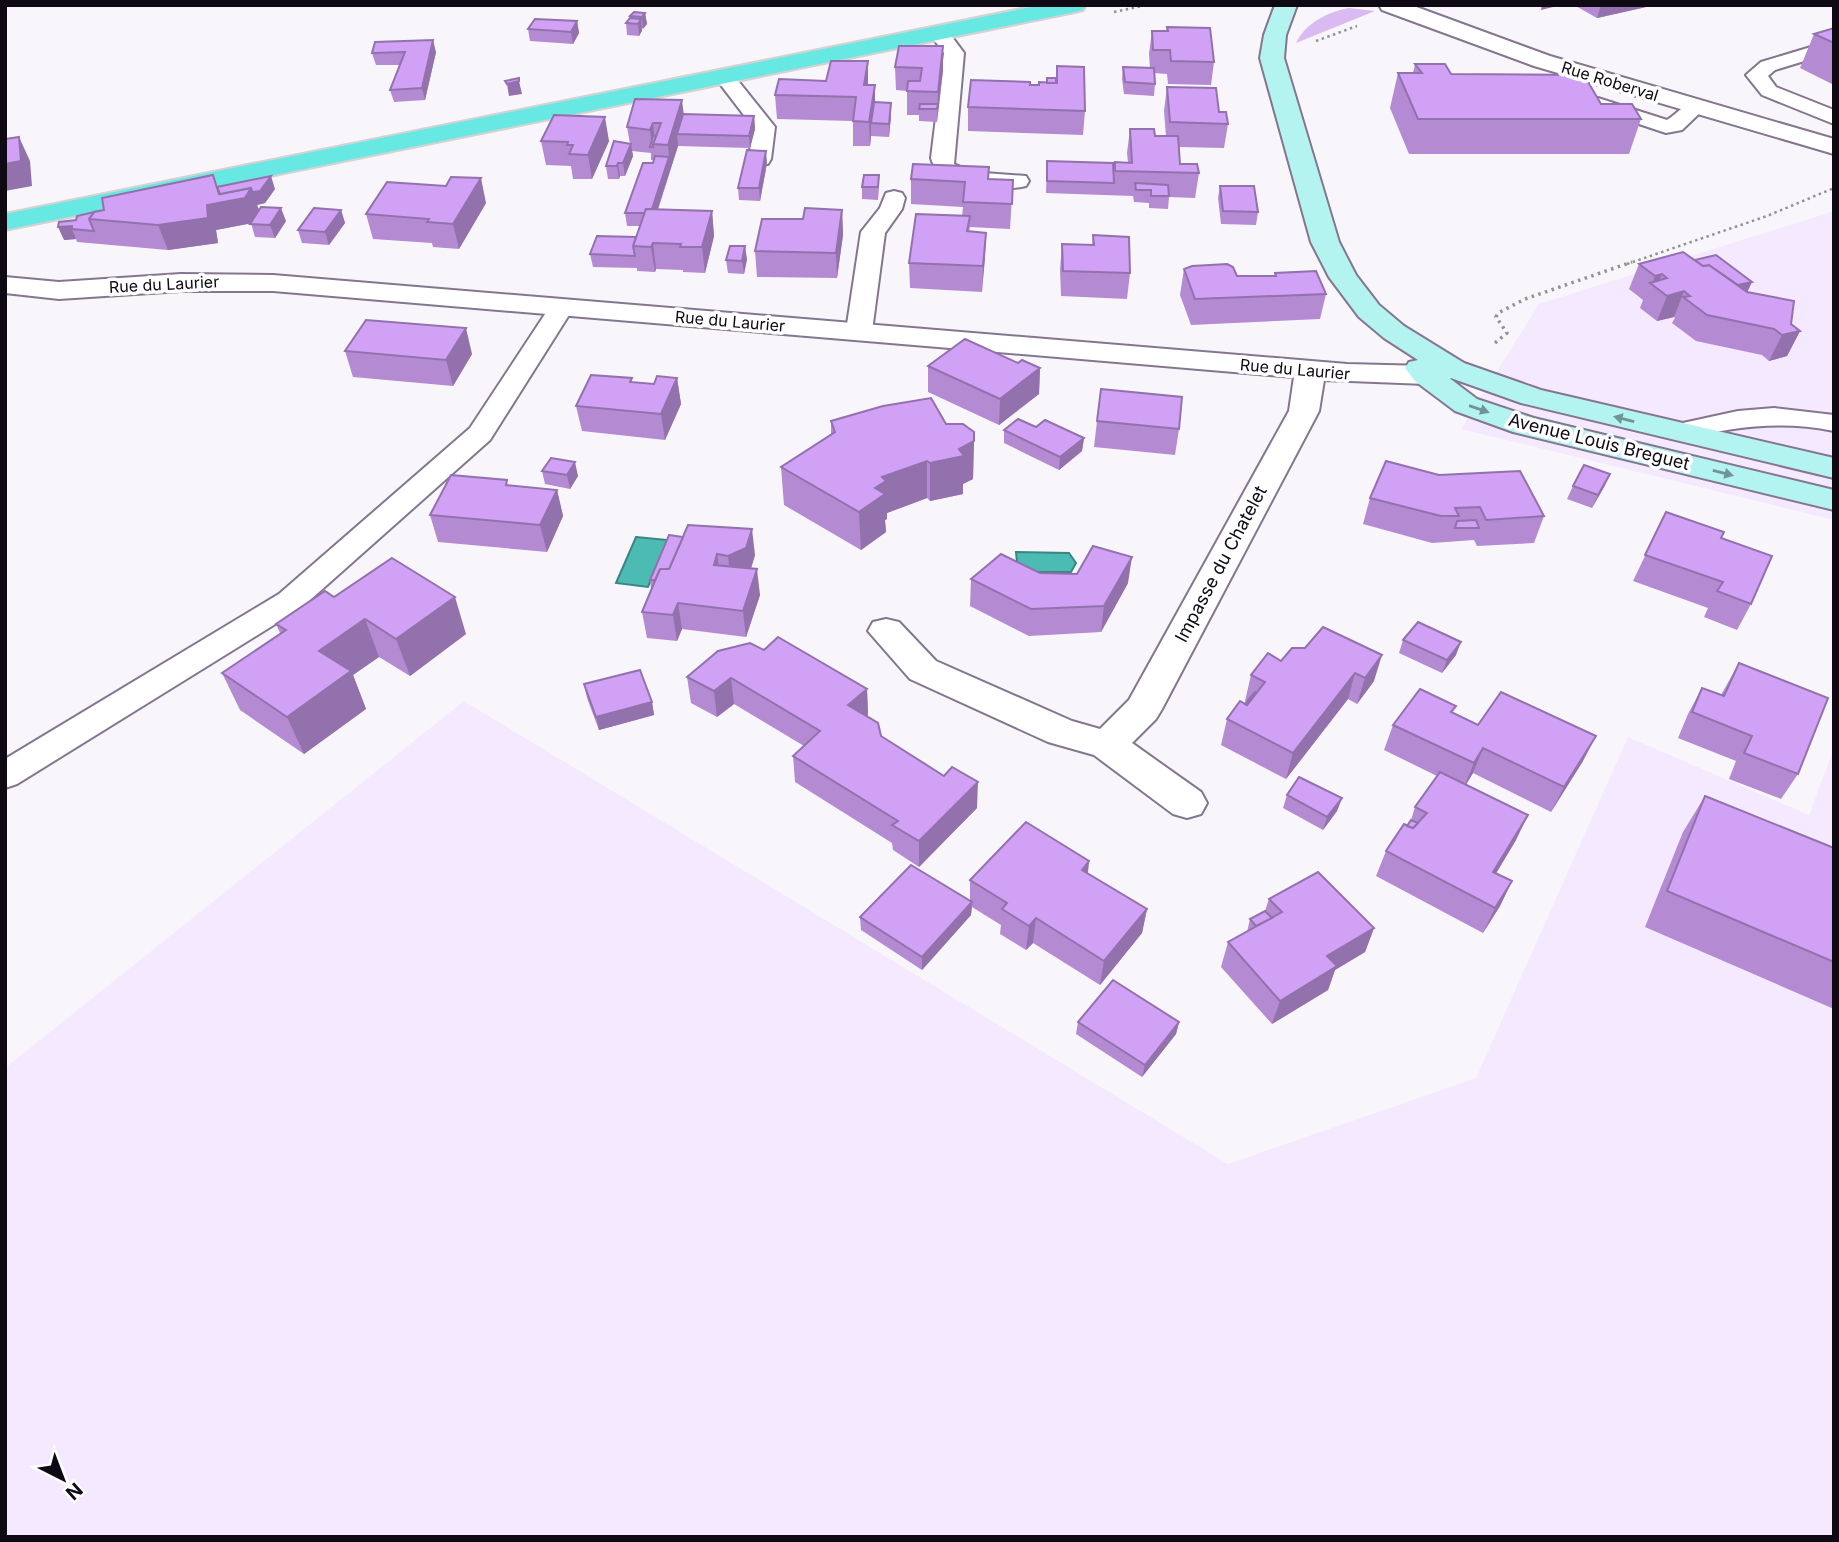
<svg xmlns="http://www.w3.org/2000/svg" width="1839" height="1542" font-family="Inter,sans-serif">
<rect width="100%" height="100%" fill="#f9f6fb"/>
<g fill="#f4e9fe">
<path d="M1834,211V520L1461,429L1539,304Z"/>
<path d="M464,701L1228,1164L1476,1078L1628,737L1809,815L1834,748V1537H5V1068Z"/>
</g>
<path fill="#d9bbf1" d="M1349,8L1375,11L1296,43C1305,23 1328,12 1349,8Z"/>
<g fill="#4bbbb3" stroke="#398683" stroke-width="2">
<path d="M636,537L668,540L648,587L616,583Z"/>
<path d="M1016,552L1069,553L1076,563L1071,572H1018Z"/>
</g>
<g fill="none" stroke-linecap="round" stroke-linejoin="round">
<defs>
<g id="lane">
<path d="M939,27L946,29L964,53L954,164L971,172L1026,176L1029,181L1026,186C1000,192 938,189 931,158L944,53L929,33Z"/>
<path d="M1834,40V52L1775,70L1768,76L1776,87L1834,110V124L1762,95L1746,75L1761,62Z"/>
<path d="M724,70L731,72L775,127L771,159L768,164H752L749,159L753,127L714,76L717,72Z"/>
<path d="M1598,98L1667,120C1680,112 1687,99 1703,103L1706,107L1682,130L1666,133L1591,108L1588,104L1591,100Z"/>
<path d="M894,191L902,193L905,198L902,209L885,233L872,331L868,336L859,339L850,336L846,331L861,232L880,208L886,193Z"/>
<path d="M562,300L571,302L574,307L490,440L301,608L17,784L5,788V759L279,594L470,428L553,302Z"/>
<path d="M1774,408L1834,415V431C1780,420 1732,427 1679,440L1669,438L1666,432L1669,426L1738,411Z"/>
</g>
<g id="street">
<path d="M1379,5H1411L1550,56L1834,139V154L1534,66L1382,10Z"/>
<path d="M181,274L273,275L1347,364L1426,366L1453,360L1464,363L1468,369L1464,375L1426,384L1324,380L1319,411L1162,709L1156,719L1132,743L1201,792L1207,803L1201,814L1187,818L1173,814L1094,755L1048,742L910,679L868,631L873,622L886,619L899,622L936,661L1072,721L1100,729L1129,700L1289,411L1294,377L273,291H181L59,299L5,293V277L59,282Z"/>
</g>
<path id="secondary" d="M1275,5H1297L1286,35L1284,58L1339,242L1356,275L1379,305L1404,326L1464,363L1541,390L1834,458V478L1521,403L1448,377L1477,399L1534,418L1834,490V510L1513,432L1455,411L1415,381L1405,368L1409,362L1418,360L1384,338L1359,317L1329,277L1311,242L1260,58L1264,35Z"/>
<path id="primary" d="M1041,5H1086L1083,10L1075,12L5,230V214Z"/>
</defs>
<use href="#lane" stroke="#84768f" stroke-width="4"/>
<use href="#street" stroke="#84768f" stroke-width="4"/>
<use href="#secondary" stroke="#84768f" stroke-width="4"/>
<use href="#primary" stroke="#d4d3d4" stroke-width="4"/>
<g stroke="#949096" stroke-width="2.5" stroke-dasharray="2.5 3.5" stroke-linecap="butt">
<path d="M1114,12L1147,5"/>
<path d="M1316,41L1357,26"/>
<path d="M1627,264L1767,216L1834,188"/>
</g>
<path stroke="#949096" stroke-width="3.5" stroke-dasharray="2.5 4.5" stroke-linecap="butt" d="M1495,343L1507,333L1496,317L1498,313L1525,299L1632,262"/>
<use href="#lane" fill="#fff" fill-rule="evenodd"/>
<use href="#street" fill="#fff" fill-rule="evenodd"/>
<use href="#secondary" fill="#b3f3f0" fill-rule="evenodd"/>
<use href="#primary" fill="#68e8e2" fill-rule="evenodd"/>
</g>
<g fill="#b48ad3">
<path d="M1574,5H1655L1597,18Z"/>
<path d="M645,13L647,24L642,29L639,36L627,35L626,23L631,18L630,16Z"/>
<path d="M577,21L579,33L573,44L530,41L528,29Z"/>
<path d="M1167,27L1214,62L1211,85L1168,84L1167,74L1154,73L1155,84L1154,96L1124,94L1122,79L1123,67L1150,68L1149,54L1152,31H1166Z"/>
<path d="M1834,28V85L1800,68L1814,34Z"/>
<path d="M899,46L943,70L937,122L919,121V115H907V91L896,90L895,67Z"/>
<path d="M436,52L425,100L394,102L390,90L400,65H376L372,53Z"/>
<path d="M1415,64L1451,74L1601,104L1641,119L1629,154H1409L1390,108L1398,73H1413Z"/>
<path d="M1057,66L1085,111L1083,135L968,131V107L1030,85H1038L1047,83L1056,78Z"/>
<path d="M868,85H875V102L891,103V115L889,137L871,136L870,146H853V121L777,119L775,95Z"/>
<path d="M1167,87L1219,112L1228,124L1224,148L1179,147L1180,164L1199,173L1195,198L1169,197L1168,209L1149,208V203L1134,202L1133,196L1046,193L1047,161L1114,174L1115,162H1128L1127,153L1130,129L1155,136H1166L1164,111Z"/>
<path d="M684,114L754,116L755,129L750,148L678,146L658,210L712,211L714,236L705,273L683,272V270L656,269L655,272L637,271V268L593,267L590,254L636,237L640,226H627L625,213L653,163L654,160H651V153L632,151L633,156L625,176H620L619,179H608L606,166L630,144L627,127Z"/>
<path d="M541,141H609L592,179H573L571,166L546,165Z"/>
<path d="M767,163L760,201L739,200L738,188Z"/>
<path d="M864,175L879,188L878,200L862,199V187Z"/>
<path d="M911,179L1013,180L1010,229L970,227L969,232L986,233L982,292L910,288L909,263L962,216L963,207L911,204Z"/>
<path d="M1220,186L1258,212L1256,225L1221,224L1218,198Z"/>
<path d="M217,187L275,189L265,203L257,205L259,210L286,221L275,238L255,237L251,223L216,230L218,243L168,250L77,242L76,239L64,240L76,220L104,210Z"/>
<path d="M486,203L459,249L433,247L432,243L373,239L366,214Z"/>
<path d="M341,210L345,223L329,245L302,243L298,230Z"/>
<path d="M842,210L843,235L837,278L757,277L755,251L803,219Z"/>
<path d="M1093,235L1130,273L1127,299L1061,296L1060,269L1062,244L1092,245Z"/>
<path d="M747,259L744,274L728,273L726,260Z"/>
<path d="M1695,260L1748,292L1800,331L1787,356L1769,361L1762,355L1696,341L1672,323L1675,318L1674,317L1657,321L1640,308L1643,300L1629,289L1639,264Z"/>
<path d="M1184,269L1237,276H1275V273L1326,294L1320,319L1191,325L1180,295Z"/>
<path d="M345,351L472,354L453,386L353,377Z"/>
<path d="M1018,363L1040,368L1039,394L999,425L928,392V366Z"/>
<path d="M632,378V382L654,384L677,378L681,404L665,440L582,431L576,406Z"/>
<path d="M831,421L946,424L974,432L973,479L963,484V494L930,501L927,498L887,513V519L885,520L886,532L861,550L784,505L781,467L831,434Z"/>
<path d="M1097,421L1179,429L1175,455L1094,447Z"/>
<path d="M1036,427L1084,438L1082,451L1059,470L1004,443V430Z"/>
<path d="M1386,461L1544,516L1534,543L1477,546L1474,540L1432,543L1363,524L1370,498Z"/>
<path d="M542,471L578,476L570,489L545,484Z"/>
<path d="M1610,474L1604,487L1592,508L1567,499L1573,486Z"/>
<path d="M508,485L557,490L563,516L547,552L438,542L430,515Z"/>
<path d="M1666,512L1721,538L1751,604L1737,630L1704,617L1708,608L1633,581Z"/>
<path d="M669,535L755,555L751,569L760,595L746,637L682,629L677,641L647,638L642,612L651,589L650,580Z"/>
<path d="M1040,573L1128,583L1101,632L1029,636L970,606L971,579Z"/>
<path d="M334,597L466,634L410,676L379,657L353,675L366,709L304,754L240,710L222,673L280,633L276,624Z"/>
<path d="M1403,640L1456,655L1442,673L1399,653Z"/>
<path d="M1305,648L1374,681L1357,704L1348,699L1286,779L1221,745L1227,719L1247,702L1245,701L1251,675Z"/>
<path d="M764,650L867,689L868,715L867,716L881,736L977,808L919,867L893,850L892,843L795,782L793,756L804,746L734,704L717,717L691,703L687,677Z"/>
<path d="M1739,663L1798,774L1781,799L1729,779L1736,761L1678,738L1688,714L1702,688L1721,695Z"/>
<path d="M584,684L652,702L654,715L599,730L587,698Z"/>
<path d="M1453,713L1478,725L1583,761L1551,812L1473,773L1466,785L1516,840L1496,873L1512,881L1500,906L1483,933L1376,876L1386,851L1407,826L1411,820L1415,807L1437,776L1384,750L1393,725Z"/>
<path d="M1287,795L1342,798L1337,811L1323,830L1283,808Z"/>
<path d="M1705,796L1834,848V1009L1645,927L1683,832Z"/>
<path d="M1089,861L1088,873L1147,909L1142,933L1100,985L1033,943L1026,950L1000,934L1001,925L972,907L971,915L922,970L861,930L860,917L970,901V880Z"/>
<path d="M1269,899L1374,928L1365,952L1335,970L1328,990L1272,1024L1221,967L1228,942L1247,932L1250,919L1265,911Z"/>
<path d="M1078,1022H1179L1176,1034L1142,1077L1076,1034Z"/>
</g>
<g fill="#9271ac">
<path d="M1542,5H1561L1541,10Z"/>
<path d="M1601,5H1655L1597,18Z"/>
<path d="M645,13L647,24L643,29L642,17Z"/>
<path d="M641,19L642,31L639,36L638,24Z"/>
<path d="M577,21L579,33L573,44L571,32Z"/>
<path d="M433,40L436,52L425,100L422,88Z"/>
<path d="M943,46V70L937,122L938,92Z"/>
<path d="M868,61V85H864Z"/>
<path d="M519,81L522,94L509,96L507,84Z"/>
<path d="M875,85V109L871,123V136L870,146L869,122Z"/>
<path d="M682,100L685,124L677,134L678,146L652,226L651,214L669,157L668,145Z"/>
<path d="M891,103V115L889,137V124Z"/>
<path d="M754,116L755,129L750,148L749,136Z"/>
<path d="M605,117L609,141L592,179L588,155Z"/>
<path d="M653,123L655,144H653L652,147L650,130Z"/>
<path d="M19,137L30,161L32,186L5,191V164Z"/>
<path d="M631,144L633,156L625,176L623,163Z"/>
<path d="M766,151L767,163L760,201L759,188Z"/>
<path d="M618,163L620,176L619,179L617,166Z"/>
<path d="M271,176L275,189L265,203L257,205L260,212L253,223L216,230L218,243L168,250L158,225L207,205L222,202L251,188L253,192Z"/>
<path d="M481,178L486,203L459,249L453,224Z"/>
<path d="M281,208L286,221L275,238L270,225Z"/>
<path d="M341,210L345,223L329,245L325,232Z"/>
<path d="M842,210L843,235L837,278L836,253Z"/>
<path d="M712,211L714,236L705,273L702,247Z"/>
<path d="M72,226V229L76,239L64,240L58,227Z"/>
<path d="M986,233L985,258L982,292L983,266Z"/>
<path d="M653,243L656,269L655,272L651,247Z"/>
<path d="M745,246L747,259L744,274L742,261Z"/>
<path d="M1662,274L1656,288L1652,284L1655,276Z"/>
<path d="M1752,282L1746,295L1731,287Z"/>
<path d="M1684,291L1674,317L1657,321L1667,296Z"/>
<path d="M466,328L472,354L453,386L446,360Z"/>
<path d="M1800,331L1787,356L1769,361L1782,335Z"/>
<path d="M1040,368L1039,394L999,425L1000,399Z"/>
<path d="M677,378L681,404L665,440L661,414Z"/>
<path d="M1084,438L1082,451L1059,470L1060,457Z"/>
<path d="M974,441L973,479L963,484V494L930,501V463Z"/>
<path d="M927,461V498L887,513V519L885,520L886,532L861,550L859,512L882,477Z"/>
<path d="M575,462L578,476L570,489L567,475Z"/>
<path d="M1610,474L1604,487L1592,508L1598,495Z"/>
<path d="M557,490L563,516L547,552L540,525Z"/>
<path d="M752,529L755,555L749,574L731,582L728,556Z"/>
<path d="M717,554L721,580L714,565Z"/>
<path d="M1132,557L1128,583L1101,632L1104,606Z"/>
<path d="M757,569L760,595L746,637L743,611Z"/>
<path d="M455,597L466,634L410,676L396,639Z"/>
<path d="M678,603L682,629L677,641L673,615Z"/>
<path d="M365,619L379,657L353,675L366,709L304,754L287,717L319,651Z"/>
<path d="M1461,642L1456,655L1442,673L1447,660Z"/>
<path d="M1382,655L1374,681L1357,704L1365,678Z"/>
<path d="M1355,673L1348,699L1286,779L1293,753Z"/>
<path d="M731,678L734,704L717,717L714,691Z"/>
<path d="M867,689L868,715L849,731L848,705Z"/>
<path d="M652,702L654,715L599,730L596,717Z"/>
<path d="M1596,736L1583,761L1551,812L1564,787Z"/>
<path d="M1483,748L1473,773L1463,789L1474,763Z"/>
<path d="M978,782L977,808L919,867V841Z"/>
<path d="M1342,798L1337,811L1323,830L1327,817Z"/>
<path d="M1528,815L1516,840L1482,897L1493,872Z"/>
<path d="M1089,861L1086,886L1082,870Z"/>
<path d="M1512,881L1500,906L1483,933L1495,908Z"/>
<path d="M972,902L971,915L922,970V957Z"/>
<path d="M1147,909L1142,933L1100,985L1104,961Z"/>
<path d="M1036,918L1033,943L1026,950L1029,926Z"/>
<path d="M1374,928L1365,952L1335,970L1328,990L1272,1024L1280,1001L1327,956Z"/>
<path d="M1179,1022L1176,1034L1142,1077L1145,1065Z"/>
</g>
<g fill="#d1a1f5" stroke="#9271ac" stroke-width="2">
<path d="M634,12L645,13L642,17L630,16Z"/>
<path d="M630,18L641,19L638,24L626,23Z"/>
<path d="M535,19L577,21L571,32L528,29Z"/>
<path d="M1167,27L1210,28L1214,62L1171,61L1170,50H1153L1152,31H1168Z"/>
<path d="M1834,28V43L1814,34Z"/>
<path d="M433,40L422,88L390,90L405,52L372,53L375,42Z"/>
<path d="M899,46H943L938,92L907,91L908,81H920L922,68L895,67Z"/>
<path d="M831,61H868L864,85H875L869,122L853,121L856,97L775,95L779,79L826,81Z"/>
<path d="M1415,64H1445L1451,74L1584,75L1601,104H1632L1641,119H1418L1398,73H1422Z"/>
<path d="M1057,66L1084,67L1085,111L968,107L971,80L1030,82V85H1039V82L1057,83Z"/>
<path d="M1123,67L1154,68L1155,84L1125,82Z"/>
<path d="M519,78V81L507,84L505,81Z"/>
<rect x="1047" y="78" width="9" height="5"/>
<path d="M1167,87L1216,88L1219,112H1226L1228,124L1170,122Z"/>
<path d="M635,99L682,100L668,145L653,144L661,123H653L650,130L627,127Z"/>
<path d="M874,102L891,103L889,124L871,123Z"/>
<path d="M920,104H938L937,109H919Z"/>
<path d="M683,114L754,116L749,136L677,134Z"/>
<path d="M554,115L605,117L588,155L569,154L573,145H567L568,142L541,141Z"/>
<path d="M1130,129H1154L1155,136H1178L1180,164H1197L1199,173L1115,171V162L1132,163Z"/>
<path d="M653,136H656L653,144V147H650Z"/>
<path d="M19,137L21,161L5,164V139Z"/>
<path d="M614,141L631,144L623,163H618L617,166H606Z"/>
<path d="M747,150L766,151L759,188H738Z"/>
<path d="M655,156L669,157L652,209H646L645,213H625L643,163H653Z"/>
<path d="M1047,161L1113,163L1114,183L1047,181Z"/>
<path d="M913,164L989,167L988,179L1013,180L1012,204L963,202L965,182L911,179Z"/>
<path d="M213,175L219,194L251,188L245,198L207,205L208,218L158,225L89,219L94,212L104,210L102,198Z"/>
<path d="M864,175H879L878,187H862Z"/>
<path d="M271,176L260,191L253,192L255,200L251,188L220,194L217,187Z"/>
<path d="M451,177L481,178L453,224L427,222L429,219L366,214L387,182L446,186Z"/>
<path d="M1135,183L1168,185L1169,196H1151V190H1136Z"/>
<path d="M1220,186H1254L1258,212L1223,211Z"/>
<path d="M261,207L281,208L270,225L250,224Z"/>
<path d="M314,208L341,210L325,232L298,230Z"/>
<path d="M805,208L842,210L836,253L755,251L762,219H803Z"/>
<path d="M646,209L712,211L702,247H680L681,244L653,243L651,247L633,246Z"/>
<path d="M94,212L89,219L94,231L72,229V226L58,227L59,222L76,220L77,216Z"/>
<path d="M916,214L970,216L967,231L986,233L983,266L909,263Z"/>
<path d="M1093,235L1129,237L1130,273L1063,271L1062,244L1094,245Z"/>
<path d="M597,236L636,237L633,246L635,256L590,254Z"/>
<path d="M730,246H745L742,261L726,260Z"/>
<path d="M1683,252L1703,266L1709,265L1747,292L1794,301L1791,324L1800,331L1782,335L1774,329L1707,315L1683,297L1690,296L1684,291L1667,296L1650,283L1667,278L1662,274L1655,276L1639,264Z"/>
<path d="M1716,255L1752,282L1738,285L1709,265L1703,266L1695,260Z"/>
<path d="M1227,264L1233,267L1237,276H1276L1275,273L1316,271L1326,294L1195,299L1184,269L1192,266Z"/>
<path d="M366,320L466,328L446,360L345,351Z"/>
<path d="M965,339L1018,363L1022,360L1040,368L1000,399L928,366Z"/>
<path d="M591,375L632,378L630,382L654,384L657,376L677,378L661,414L576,406Z"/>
<path d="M1101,389L1182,397L1179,429L1097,421Z"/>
<path d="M931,398L946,424H963L974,432V441L959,449L964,456L930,463L927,461L882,477L886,481L875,488L885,494L859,512L781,467L835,432L831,421L883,406Z"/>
<path d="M1018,419L1036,427L1045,420L1084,438L1060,457L1004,430Z"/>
<path d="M551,458L575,462L567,475L542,471Z"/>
<path d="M1386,461L1439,475L1520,471L1544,516L1486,520L1480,507L1455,508L1459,516H1441L1370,498Z"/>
<path d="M1584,465L1610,474L1598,495L1573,486Z"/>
<path d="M451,475L507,480L506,485L557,490L540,525L430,515Z"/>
<path d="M1666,512L1724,532L1721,538L1772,556L1751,604L1717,591L1723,582L1645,555Z"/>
<path d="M1476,520L1479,528H1455L1457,521Z"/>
<path d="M688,525L752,529L746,548L728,556L717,554L714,565L757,569L743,611L678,603L673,615L642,612L660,569H669Z"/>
<path d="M669,535L683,537L669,569H660L655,580H650Z"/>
<path d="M1093,546L1132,557L1104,606L1031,609L971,579L1001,554L1040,573L1077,574Z"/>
<path d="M392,558L455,597L396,639L365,619L319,651L351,671L287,717L222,673L286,630L276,624L325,591L334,597Z"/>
<path d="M1418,622L1461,642L1447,660L1403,640Z"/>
<path d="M1323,627L1382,655L1365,678L1355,673L1293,753L1227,719L1240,701L1247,705L1265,682L1251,675L1268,653L1281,661L1292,648H1305Z"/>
<path d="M778,637L867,689L848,705L878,723L881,736L944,776L952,767L978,782L919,841L892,825L898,821L793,756L820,731L731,678L714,691L687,677L718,651L750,643L764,650Z"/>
<path d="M1739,663L1828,698L1798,774L1744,753L1752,736L1692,712L1702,688L1724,696Z"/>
<path d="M640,670L652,702L596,717L584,684Z"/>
<path d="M1420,689L1456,706L1451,712L1478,725L1501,692L1596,736L1564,787L1483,748L1474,763L1393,725Z"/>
<path d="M1255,692H1257L1247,705L1245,704Z"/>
<path d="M1440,772L1528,815L1493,872L1512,881L1495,908L1386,851L1404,824L1413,828L1427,813L1415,807Z"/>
<path d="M1299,777L1342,798L1327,817L1287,795Z"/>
<path d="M1705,796L1834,848V962L1667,891Z"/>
<path d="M1411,820L1418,823L1413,828L1407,826Z"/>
<path d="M1026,822L1089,861L1082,870L1147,909L1104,961L1036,918L1029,926L1002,909L1007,903L970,880Z"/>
<path d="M911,865L972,902L922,957L860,917Z"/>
<path d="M1318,872L1374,928L1327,956L1337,966L1280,1001L1228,942L1282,912L1269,899Z"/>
<path d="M1265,911L1272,918L1256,926L1250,919Z"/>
<path d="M1113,980L1179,1022L1145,1065L1078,1022Z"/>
</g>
<defs><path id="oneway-solid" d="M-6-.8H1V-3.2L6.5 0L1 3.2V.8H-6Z" transform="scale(1.75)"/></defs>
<g fill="#719597">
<use href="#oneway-solid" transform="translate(1479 409) rotate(19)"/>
<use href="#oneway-solid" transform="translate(1624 419) rotate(-166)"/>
<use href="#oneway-solid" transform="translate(1723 473) rotate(14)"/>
</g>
<g text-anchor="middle" stroke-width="7" stroke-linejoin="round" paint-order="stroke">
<g font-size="16" fill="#0e0912" stroke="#fff">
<text transform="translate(1610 81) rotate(17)" y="6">Rue Roberval</text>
<text transform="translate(164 284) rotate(-3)" y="6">Rue du Laurier</text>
<text transform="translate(730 321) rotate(5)" y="6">Rue du Laurier</text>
<text transform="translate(1295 369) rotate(5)" y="6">Rue du Laurier</text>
</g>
<g font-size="18" fill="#0e0912" stroke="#fff">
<text transform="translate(1599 442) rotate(14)" y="6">Avenue Louis Breguet</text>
<text transform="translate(1221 564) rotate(-62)" y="6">Impasse du Chatelet</text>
</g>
</g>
<rect width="1839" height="1542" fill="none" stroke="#0e0912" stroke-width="14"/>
<g transform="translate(63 1479) rotate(138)" stroke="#ffffff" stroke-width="5" paint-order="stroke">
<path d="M0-5L12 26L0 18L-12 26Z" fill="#0e0912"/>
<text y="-10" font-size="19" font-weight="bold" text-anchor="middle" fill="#0e0912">N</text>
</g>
</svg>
